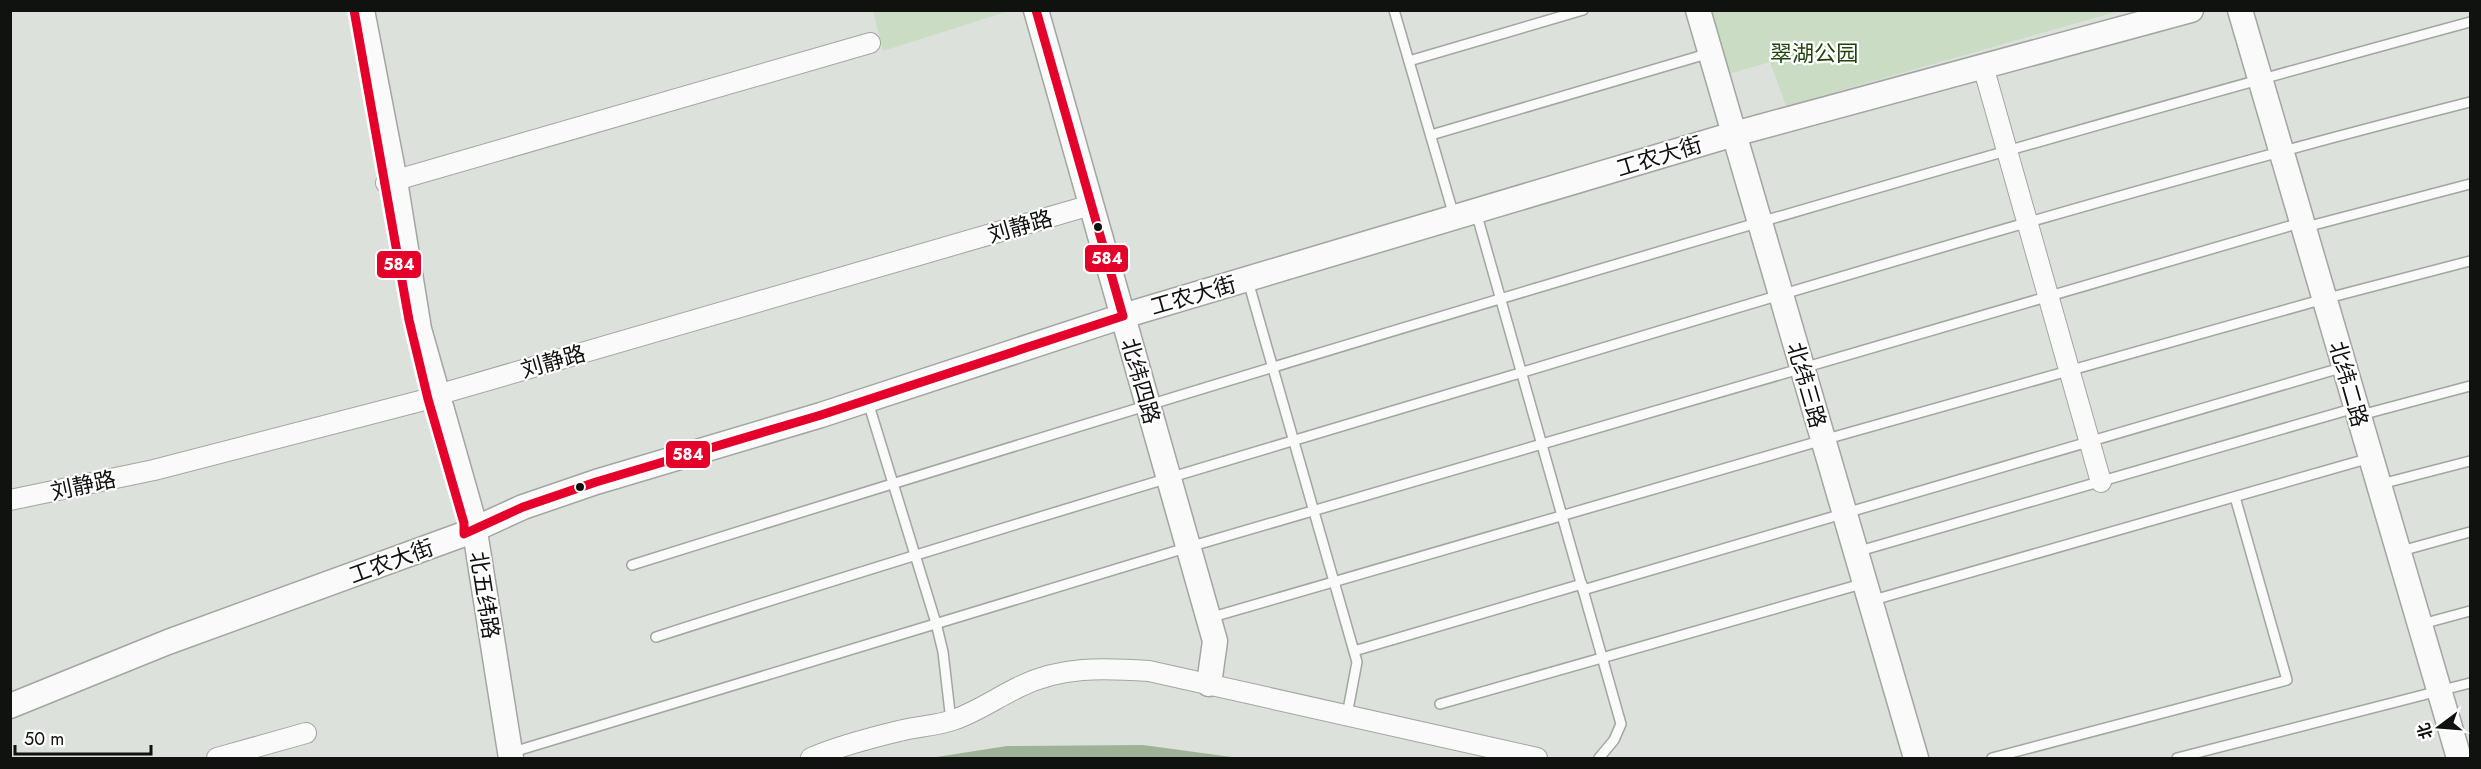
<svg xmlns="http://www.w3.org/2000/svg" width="2481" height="769" font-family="Jost,'Noto Sans SC',sans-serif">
<rect width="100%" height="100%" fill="#dce1db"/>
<g fill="#cbdcc5">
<path d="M873,10H1009V11L883,51Z"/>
<path d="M1706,11H2119L1786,106L1770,62L1725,75Z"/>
</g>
<path fill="#9eb396" d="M1143,745L1239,758H930L1007,746Z"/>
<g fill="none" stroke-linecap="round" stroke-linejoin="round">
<defs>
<g id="service">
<path d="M1394,10L1454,216"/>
<path d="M1409,61L1583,10"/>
<path d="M1431,135L1710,53"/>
<path d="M1476,212L1621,724L1614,740L1599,758"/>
<path d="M2306,227L2470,184"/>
<path d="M1248,281L1357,662L1347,715"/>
<path d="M868,402L936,623L943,652L951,721"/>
<path d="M2361,415L2470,386"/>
<path d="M2381,484L2470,461"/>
<path d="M2401,551L2470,532"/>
<path d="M1856,552L2355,408"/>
<path d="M632,565C1242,374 1853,189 2470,22"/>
<path d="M1583,590L2344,367"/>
<path d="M1870,601L2370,458"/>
<path d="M1209,618L1823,440L2324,299L2470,261"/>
<path d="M2422,624L2470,611"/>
<path d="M656,637C942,545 1231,459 1520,373C1835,278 2151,183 2470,102"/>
<path d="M1354,651L1582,584"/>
<path d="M1440,704L1865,583"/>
<path d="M513,752L1189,547L2300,223"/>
<path d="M1992,758L2287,680L2235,497"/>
<path d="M2177,758L2470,683"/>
</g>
<g id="minor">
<path d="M1983,66L2101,482"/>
<path d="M386,183L870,43"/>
<path d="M10,500L154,470L428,399L437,395L1091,205"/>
<path d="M217,758L306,733"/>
<path d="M811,758C839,746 870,738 899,731C917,726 936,726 953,720C977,712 996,698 1019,687C1060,666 1104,668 1149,671L1537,758"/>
</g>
<g id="tertiary">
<path d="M362,10L395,181L419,329L473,519L511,758"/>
<path d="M1036,10L1215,641L1209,684"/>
<path d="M1698,10L1916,758"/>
<path d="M2240,10L2459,758"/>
<path d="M10,706L168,642L464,534L523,507L596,482L821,415L1123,316L1734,134L2191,10"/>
</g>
</defs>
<use href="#service" stroke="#a2a6a1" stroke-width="12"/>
<use href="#minor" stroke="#a2a6a1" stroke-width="22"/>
<use href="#tertiary" stroke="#a2a6a1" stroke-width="27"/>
<use href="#service" stroke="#fafafa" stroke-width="9"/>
<use href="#minor" stroke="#fafafa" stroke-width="20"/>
<use href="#tertiary" stroke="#fafafa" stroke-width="24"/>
<defs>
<path id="bus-1" d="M354,10L409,320L428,399L464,523V534L523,507L596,482L821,415L1123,316L1036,10"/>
</defs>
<use href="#bus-1" stroke="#fff" stroke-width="14"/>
<use href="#bus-1" stroke="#e4002b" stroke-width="9"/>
</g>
<g fill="#0f120e" stroke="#fff" stroke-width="2">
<circle cx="1098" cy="227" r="5"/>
<circle cx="580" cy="487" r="5"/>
</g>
<g text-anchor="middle" stroke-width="4.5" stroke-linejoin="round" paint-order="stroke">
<g font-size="22" fill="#1e440c" stroke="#fff">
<text x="1814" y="61">翠湖公园</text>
</g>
<g font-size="22" fill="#0f120e" stroke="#fff">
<text transform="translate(1659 156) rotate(-17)" y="8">工农大街</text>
<text transform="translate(1020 226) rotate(-16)" y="8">刘静路</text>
<text transform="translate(1193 295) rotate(-16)" y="8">工农大街</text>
<text transform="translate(553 361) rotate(-16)" y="8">刘静路</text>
<text transform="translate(1141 381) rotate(74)" y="8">北纬四路</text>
<text transform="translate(2349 384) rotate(74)" y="8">北纬二路</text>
<text transform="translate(1807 385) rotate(74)" y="8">北纬三路</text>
<text transform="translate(83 485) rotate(-12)" y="8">刘静路</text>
<text transform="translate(391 561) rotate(-20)" y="8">工农大街</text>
<text transform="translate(485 595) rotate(81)" y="8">北五纬路</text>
</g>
</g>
<g stroke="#fff" stroke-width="2">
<rect x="1084" y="244" width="45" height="29" rx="6" fill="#e4002b"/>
<rect x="376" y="250" width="46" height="29" rx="6" fill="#e4002b"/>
<rect x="665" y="440" width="46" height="29" rx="6" fill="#e4002b"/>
</g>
<g font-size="16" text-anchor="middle" font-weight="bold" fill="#fff">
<text x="1107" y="264">584</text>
<text x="399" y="270">584</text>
<text x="688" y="460">584</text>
</g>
<rect width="2481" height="769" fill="none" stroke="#0f120e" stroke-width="24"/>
<g transform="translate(2439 727) rotate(254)" stroke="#ffffff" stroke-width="4.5" paint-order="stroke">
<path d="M0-4.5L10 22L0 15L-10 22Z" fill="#0f120e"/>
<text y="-9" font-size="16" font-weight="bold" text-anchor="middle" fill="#0f120e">北</text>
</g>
<path d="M15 745v9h136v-9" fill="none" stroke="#0f120e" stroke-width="3"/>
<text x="24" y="745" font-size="18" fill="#0f120e" stroke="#ffffff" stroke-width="4.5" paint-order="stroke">50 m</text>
</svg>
